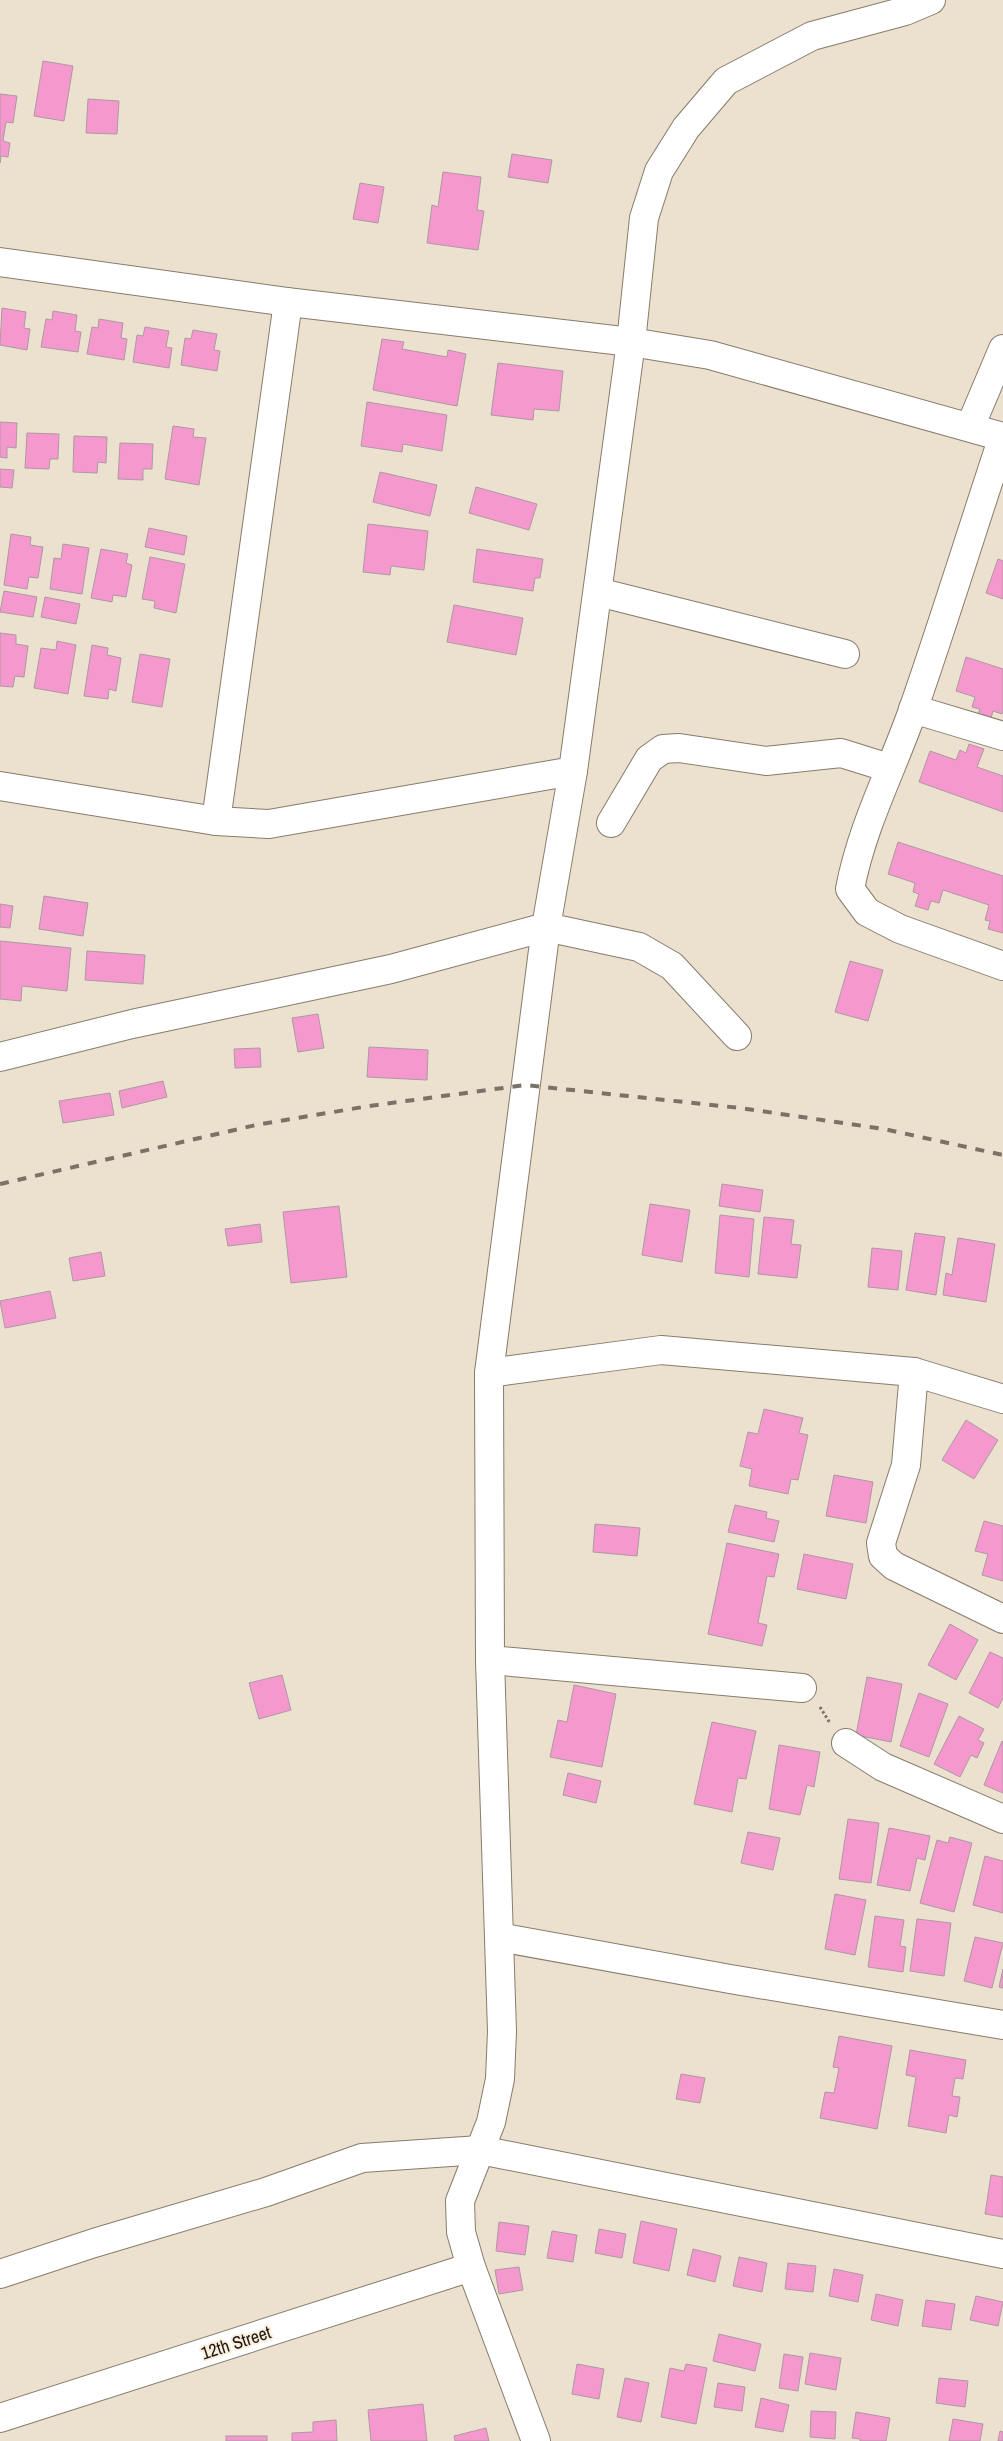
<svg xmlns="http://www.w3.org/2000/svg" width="1003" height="2441" font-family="'Archivo Narrow',sans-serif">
<rect width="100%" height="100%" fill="#ece0cf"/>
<g fill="#f598cd" stroke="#ad99a3">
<path d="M43,61L73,66L64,121L34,116Z"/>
<path d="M0,94L17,96L13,123L6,122L3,141L10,143L8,157L1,156L0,163Z"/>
<path d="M88,99L119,101L117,134L86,133Z"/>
<path d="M512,154L552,160L548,183L508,177Z"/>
<path d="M443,172L481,177L477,210L484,211L478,250L427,243L432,205L438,207Z"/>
<path d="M360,183L384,187L378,223L353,219Z"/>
<path d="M2,308L26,312L24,328L30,329L27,350L0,345Z"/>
<path d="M53,311L77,315L75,331L81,332L78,352L41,347L46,319L52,320Z"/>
<path d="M99,319L123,323L121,338L127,339L124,360L87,354L92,327L98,328Z"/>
<path d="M145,327L169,331L166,347L172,348L169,368L133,362L137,335L143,336Z"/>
<path d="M193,330L217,334L214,350L220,351L217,371L181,365L185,338L191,339Z"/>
<path d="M382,339L404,342L402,349L447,357L448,350L466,354L457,406L373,390Z"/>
<path d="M498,363L563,371L559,411L534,409L533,420L491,415Z"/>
<path d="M367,402L447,415L442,451L403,444L402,452L361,446Z"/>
<path d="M0,422L17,423L16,448L7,447V458L0,457Z"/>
<path d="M173,426L194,429L193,437L206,438L199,485L165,479Z"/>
<path d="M27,433L59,434L58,459H50L49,469L25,468Z"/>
<path d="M74,436L107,437L106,463L98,462L97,473L73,472Z"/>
<path d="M120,443L153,444L152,469H143V480L118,479Z"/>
<path d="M0,469L14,470L12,488L0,487Z"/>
<path d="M380,472L437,485L430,516L373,502Z"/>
<path d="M476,487L537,504L529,530L469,513Z"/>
<path d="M368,524L428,531L424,570L391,566L390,575L363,572Z"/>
<path d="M149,528L187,536L184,555L145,547Z"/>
<path d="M11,534L31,537L30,545L43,547L38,578L29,577L27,589L4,585Z"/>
<path d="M63,544L89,548L82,594L50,589L54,558L61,559Z"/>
<path d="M101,549L128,554L126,563L132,565L126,597L113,595L112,602L91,598Z"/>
<path d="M477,549L543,559L540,578H535L533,591L473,582Z"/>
<path d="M150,557L185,564L176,613L154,608L155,601L142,599Z"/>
<path d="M998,559L1003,561V599L986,593Z"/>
<path d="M4,591L37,597L33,617L0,612Z"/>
<path d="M45,597L80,604L76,624L41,617Z"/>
<path d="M454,605L523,618L516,655L447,642Z"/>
<path d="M0,633L16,635V644L28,646L24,677L15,676L13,687L0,686Z"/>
<path d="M57,641L76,645L68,694L34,688L41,648L56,650Z"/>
<path d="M92,645L108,648L107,655L121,658L116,691L109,689L108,699L84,696Z"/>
<path d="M140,654L170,659L162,707L132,702Z"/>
<path d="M966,657L1003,669V711L1002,714L993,711L990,722L977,718L980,709L972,707L975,697L956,691Z"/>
<path d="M969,744L984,749L977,767L1003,776V812L919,782L930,751L956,760L960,750L966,753Z"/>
<path d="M898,842L1003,876V933L988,929L990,921L985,920L989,905L943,890L939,903L931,901L928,910L915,906L919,894L913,892L915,883L888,874Z"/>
<path d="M44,896L88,903L83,936L39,929Z"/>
<path d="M0,904L13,906L10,928L0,927Z"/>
<path d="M0,941L71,948L67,991L22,986L21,1001L0,999Z"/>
<path d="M87,951L145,955L143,984L85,980Z"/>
<path d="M850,961L883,970L868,1021L835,1012Z"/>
<path d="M318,1014L324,1048L298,1052L292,1018Z"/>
<path d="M369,1047L428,1050L427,1080L367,1077Z"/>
<path d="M260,1048L261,1067L235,1068L234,1049Z"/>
<path d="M163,1081L167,1097L122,1108L119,1091Z"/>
<path d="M110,1093L114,1115L63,1123L59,1101Z"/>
<path d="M722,1184L763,1190L760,1212L719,1206Z"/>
<path d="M650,1204L690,1210L682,1262L642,1255Z"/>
<path d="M339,1206L347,1277L291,1283L283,1212Z"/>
<path d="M720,1215L754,1219L749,1277L715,1273Z"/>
<path d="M764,1217L794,1220L791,1244L801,1245L797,1278L758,1274Z"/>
<path d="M260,1224L262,1242L228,1246L225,1229Z"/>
<path d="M915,1233L945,1237L936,1295L906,1290Z"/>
<path d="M958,1238L995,1244L986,1302L943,1295L946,1273L952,1275Z"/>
<path d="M872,1248L902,1251L898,1290L868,1287Z"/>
<path d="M101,1252L105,1276L73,1281L69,1258Z"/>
<path d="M50,1291L56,1318L5,1328L0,1301Z"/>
<path d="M764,1409L803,1418L799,1433L808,1435L798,1480L791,1479L788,1494L749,1486L752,1469L740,1466L748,1432L758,1434Z"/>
<path d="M966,1420L998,1440L974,1479L942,1460Z"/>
<path d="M834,1475L873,1482L866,1523L826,1516Z"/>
<path d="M735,1505L767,1512L766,1518L779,1521L774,1542L728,1532Z"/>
<path d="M984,1521L1003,1526V1581L982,1575L988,1554L975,1551Z"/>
<path d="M595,1524L640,1528L637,1556L593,1552Z"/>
<path d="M727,1543L779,1554L774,1577L767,1576L758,1623L767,1625L762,1646L708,1634Z"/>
<path d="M804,1554L853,1564L846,1599L797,1589Z"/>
<path d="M950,1624L978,1640L956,1680L928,1665Z"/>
<path d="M990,1652L1003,1658V1698L998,1708L969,1693Z"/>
<path d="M282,1675L291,1710L259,1719L249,1683Z"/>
<path d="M867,1677L902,1684L891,1742L856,1735Z"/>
<path d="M574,1685L616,1694L602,1767L550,1757L558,1720L567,1722Z"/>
<path d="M919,1693L948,1704L929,1757L900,1746Z"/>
<path d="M959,1716L984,1729L978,1740L984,1743L977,1758L971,1755L960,1777L934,1764Z"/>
<path d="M712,1722L756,1731L746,1779L738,1778L732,1812L694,1804Z"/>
<path d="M1002,1741L1003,1742V1793L984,1785Z"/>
<path d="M779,1745L820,1752L814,1787L807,1785L800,1815L769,1809Z"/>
<path d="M568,1773L601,1781L596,1803L563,1795Z"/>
<path d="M848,1819L879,1823L871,1883L839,1879Z"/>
<path d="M889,1828L930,1836L925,1860L917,1858L910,1891L877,1885Z"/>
<path d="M748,1832L780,1838L773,1870L741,1863Z"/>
<path d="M950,1837L972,1843L954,1912L920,1903L937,1840L948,1843Z"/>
<path d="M985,1856L1003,1861V1913L973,1905Z"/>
<path d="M835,1894L866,1900L855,1955L825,1949Z"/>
<path d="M875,1916L904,1920L900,1946L906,1947L903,1972L868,1967Z"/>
<path d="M917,1919L951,1923L944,1976L910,1971Z"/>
<path d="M975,1937L1003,1943L992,1988L964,1981Z"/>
<path d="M1003,1969V1988L999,1987Z"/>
<path d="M839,2036L892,2046L877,2129L820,2118L825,2092L834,2093L839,2068L833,2067Z"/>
<path d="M910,2050L966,2060L963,2079L955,2078L952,2096L960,2097L957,2117L949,2115L946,2133L908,2126L916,2077L906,2075Z"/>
<path d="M681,2074L705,2078L700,2103L676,2099Z"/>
<path d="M991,2175L1003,2177V2217L985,2214Z"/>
<path d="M641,2221L677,2229L669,2271L633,2263Z"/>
<path d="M499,2222L529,2226L525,2255L496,2251Z"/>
<path d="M599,2229L626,2234L622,2258L595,2253Z"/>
<path d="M552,2231L577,2235L573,2262L547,2258Z"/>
<path d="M693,2249L721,2256L715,2282L687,2275Z"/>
<path d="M739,2257L767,2263L762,2292L733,2286Z"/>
<path d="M788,2263L816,2266L813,2292L785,2289Z"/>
<path d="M519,2267L523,2290L499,2294L495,2270Z"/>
<path d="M834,2269L863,2275L858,2302L829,2296Z"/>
<path d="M876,2294L903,2300L898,2326L871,2320Z"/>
<path d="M976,2296L1003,2302L998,2326L970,2320Z"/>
<path d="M926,2300L955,2304L951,2330L922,2326Z"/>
<path d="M719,2334L761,2344L755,2371L713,2361Z"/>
<path d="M810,2353L841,2358L836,2390L805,2384Z"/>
<path d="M784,2354L803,2357L798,2391L779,2388Z"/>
<path d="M577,2364L604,2369L599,2399L572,2394Z"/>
<path d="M686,2364L707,2368L696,2424L661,2417L670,2368L684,2371Z"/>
<path d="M625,2378L649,2383L641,2422L617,2417Z"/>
<path d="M939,2378L968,2381L965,2407L936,2403Z"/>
<path d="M718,2383L745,2387L742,2411L714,2407Z"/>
<path d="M761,2398L789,2405L783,2432L755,2427Z"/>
<path d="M423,2404L427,2441H371L368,2410Z"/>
<path d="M811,2411L836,2412L835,2439L810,2437Z"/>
<path d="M856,2412L890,2418L886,2441H860V2439L852,2438Z"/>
<path d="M953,2419L983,2424L980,2441H949Z"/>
<path d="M336,2420L337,2441H292V2433L313,2432V2422Z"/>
<path d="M486,2428L489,2441H455L454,2436Z"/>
<path d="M1000,2431L1003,2432V2441H998Z"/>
<rect x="226" y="2436" width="41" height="5"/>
</g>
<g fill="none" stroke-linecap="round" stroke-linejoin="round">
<defs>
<g id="minor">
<path d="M0,262L288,302L631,342L710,355L1003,437"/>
<path d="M970,427L1003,349"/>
<path d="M1003,437C973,527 945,618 914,707C893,768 862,825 850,889L867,912L900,929L1003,966"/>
<path d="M598,592L845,654"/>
<path d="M913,709L1003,736"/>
<path d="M0,786L216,821L269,824L573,771L631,342L644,218L659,171L686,128L726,81L812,36L905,11L931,0"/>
<path d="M216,821L288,302"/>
<path d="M611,823L649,759L663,749L679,748L766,761L841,753L889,768"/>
<path d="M0,1057L132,1024L391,969L546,927L639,947L672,966L737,1036"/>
<path d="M914,1372L906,1465L881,1543L883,1556L894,1566L1003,1619"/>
<path d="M489,1373L661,1350L914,1372L1003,1399"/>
<path d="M490,1660L802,1688"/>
<path d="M846,1743L883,1767L1003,1819"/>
<path d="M499,1937L730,1979L1003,2025"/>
<path d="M0,2274L94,2243L266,2192L362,2158L480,2150L1003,2254"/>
<path d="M0,2418L471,2267"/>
<path d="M536,2441L471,2267L461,2232L460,2201L491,2122L500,2079L502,2031L490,1660L489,1373L546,927L573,771"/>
</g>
</defs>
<use href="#minor" stroke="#877c6c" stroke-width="30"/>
<path stroke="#7c7469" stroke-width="3" stroke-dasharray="2.5 2.5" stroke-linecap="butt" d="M820,1707L830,1723"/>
<use href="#minor" stroke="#fff" stroke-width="28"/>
<path stroke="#7a7267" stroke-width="4" stroke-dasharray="9 9" stroke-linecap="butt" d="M0,1184L256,1125L369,1106L525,1085L740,1108L884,1129L1003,1155"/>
</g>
<g text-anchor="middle" stroke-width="4" stroke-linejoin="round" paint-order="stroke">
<g font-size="18" fill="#1f1a14" stroke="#faeedc">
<text transform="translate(236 2343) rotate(-18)" y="6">12th Street</text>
</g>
</g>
</svg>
